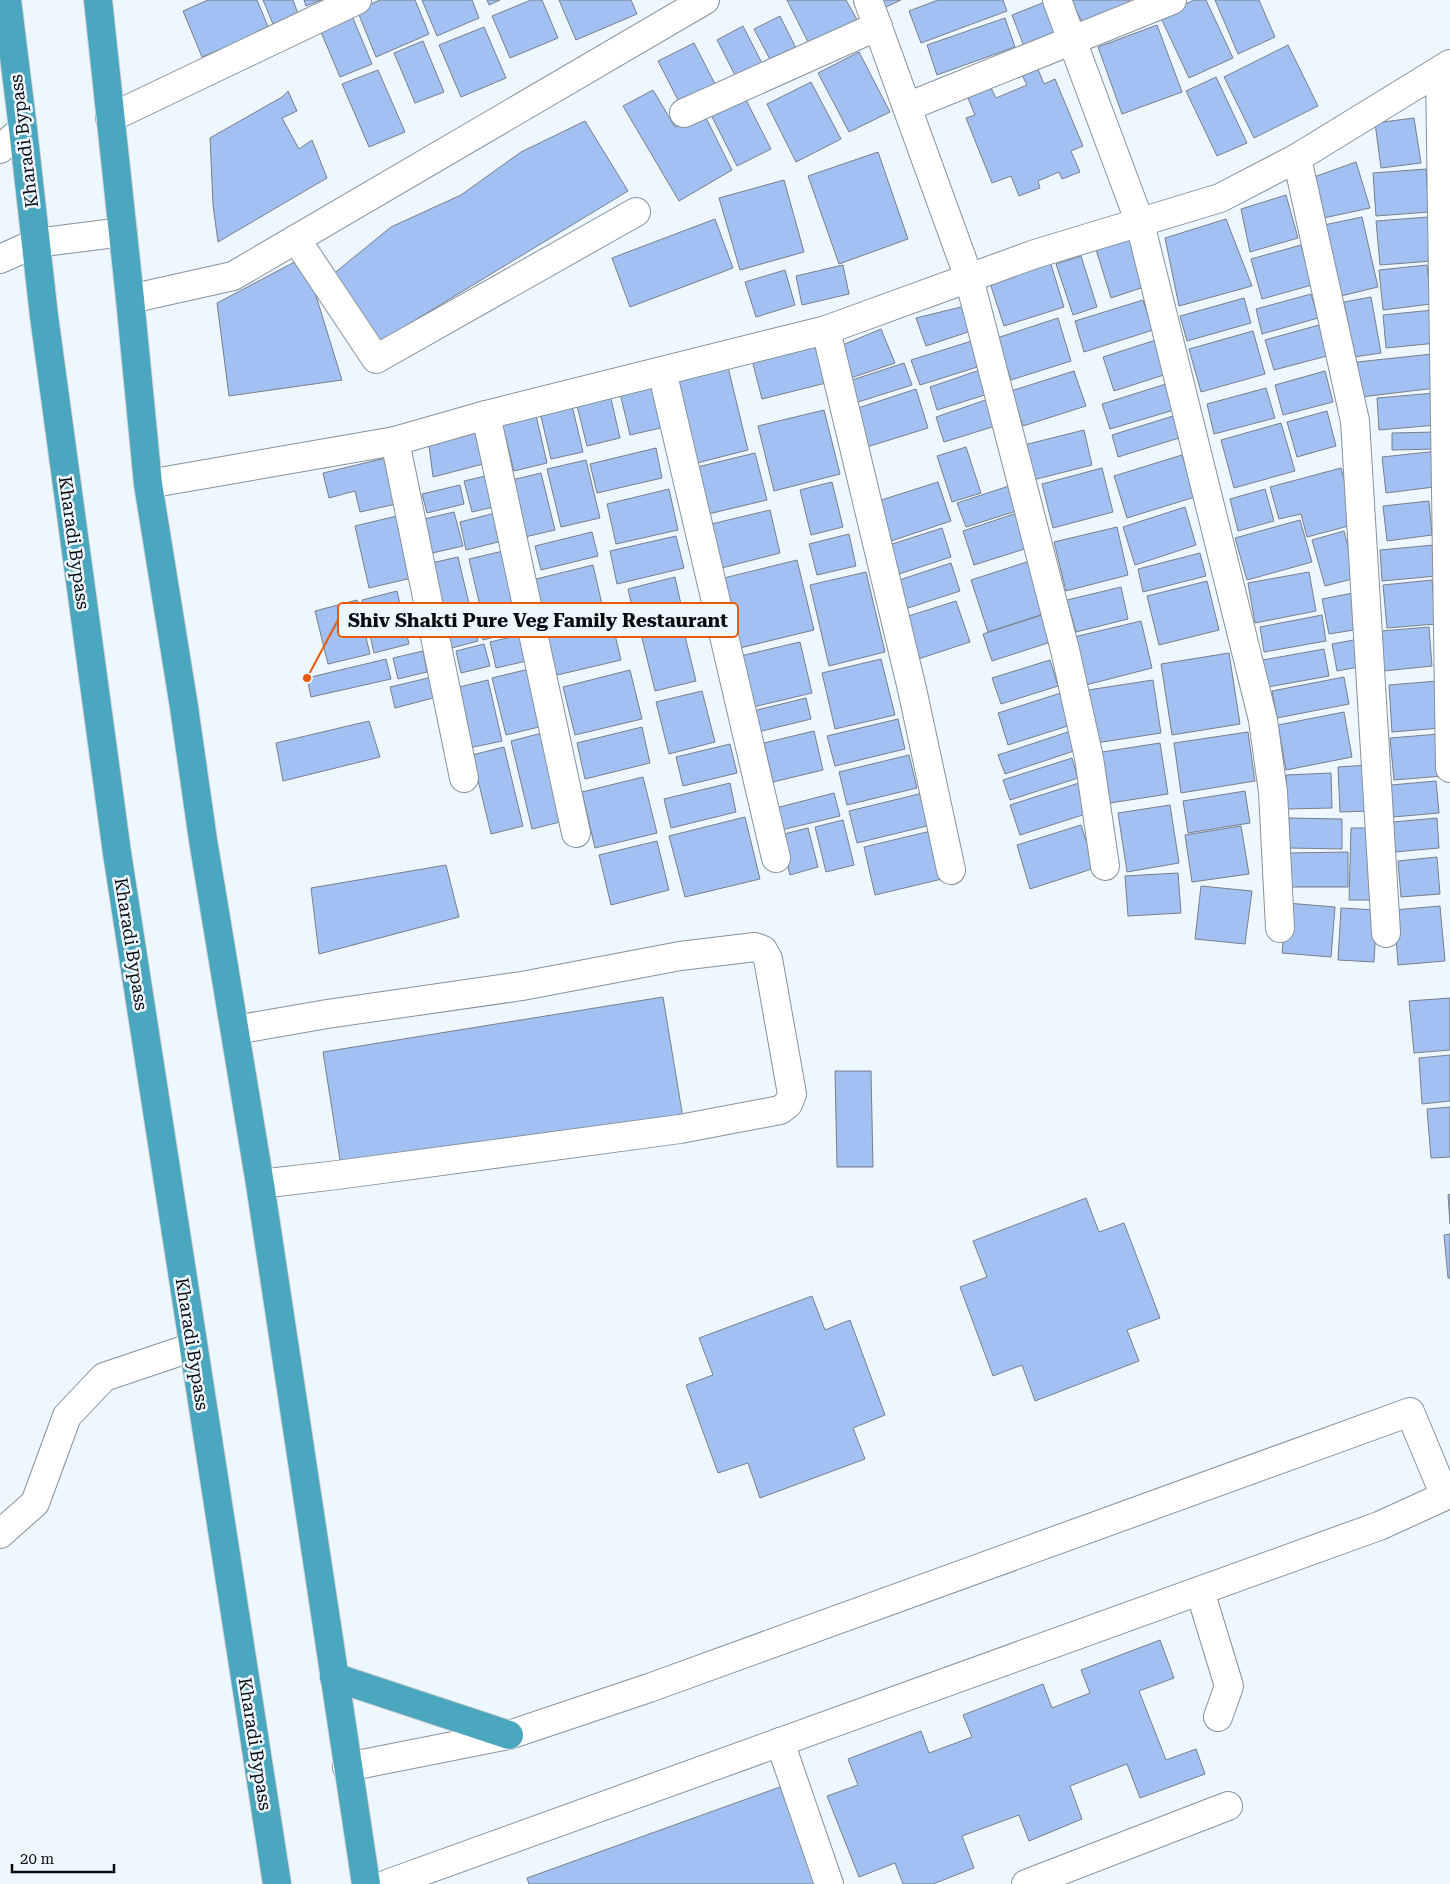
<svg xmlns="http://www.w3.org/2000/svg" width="1450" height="1884" font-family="'Roboto Serif',serif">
<rect width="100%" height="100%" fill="#eff7fe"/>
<g fill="#a2c0f1" stroke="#787f8b">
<path d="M208,0H257L269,29L202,57L183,11Z"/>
<path d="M263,0H293L298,14L273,24Z"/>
<path d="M304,0H321L306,6Z"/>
<path d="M380,0H415L429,34L376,57L357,10Z"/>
<path d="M422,0H472L479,18L437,36Z"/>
<path d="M487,0H500L489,5Z"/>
<path d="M531,0H542L558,38L510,58L492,16Z"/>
<path d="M559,0H631L637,14L576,40Z"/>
<path d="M787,0H846L860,25L812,50Z"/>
<path d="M883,0H901L886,7Z"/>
<path d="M938,0H1003L1007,11L921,43L909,11Z"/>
<path d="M1050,0L1064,34L1025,49L1012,15Z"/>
<path d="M1071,0H1129L1132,5L1085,28Z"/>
<path d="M1194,0H1206L1233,58L1189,78L1160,16Z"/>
<path d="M1215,0H1259L1275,37L1238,54Z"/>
<path d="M350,11L372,64L340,77L318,25Z"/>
<path d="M780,16L800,56L775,69L754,29Z"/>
<path d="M1005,18L1015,47L937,75L927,45Z"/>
<path d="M1157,25L1182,92L1122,114L1098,47Z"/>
<path d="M743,26L766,71L740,85L717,40Z"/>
<path d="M484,27L506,78L461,97L439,45Z"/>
<path d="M423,41L444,92L415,103L394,53Z"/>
<path d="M694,43L715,84L679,102L658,61Z"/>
<path d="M1288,45L1318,106L1254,138L1224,77Z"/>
<path d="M859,52L890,112L849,132L818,73Z"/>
<path d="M1037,67L1044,84L1055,79L1083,146L1071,151L1080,172L1062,179L1059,172L1038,181L1040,188L1019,196L1011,176L992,183L966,118L975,115L968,98L991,88L996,98L1027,85L1021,73Z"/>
<path d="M378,70L405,132L369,147L342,84Z"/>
<path d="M1216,77L1247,143L1217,156L1186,91Z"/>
<path d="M811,82L841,139L796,162L767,104Z"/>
<path d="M653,90L675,127L703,112L732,170L679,201L623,106Z"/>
<path d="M288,91L297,111L282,118L299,149L312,140L327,178L218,242L213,205L210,138L282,97Z"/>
<path d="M744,96L771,149L737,166L710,113Z"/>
<path d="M1414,118L1421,163L1381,168L1375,123Z"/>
<path d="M585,121L628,191L374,345L332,275L391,227L461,195L521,152Z"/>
<path d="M878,152L908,239L839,264L808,176Z"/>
<path d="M1356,162L1370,208L1319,219L1314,177Z"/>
<path d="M1426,169L1429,212L1376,216L1373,173Z"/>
<path d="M784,180L804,252L740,270L719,198Z"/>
<path d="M1286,195L1298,238L1250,252L1241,209Z"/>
<path d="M1362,217L1378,287L1341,296L1324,225Z"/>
<path d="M1428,217L1432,261L1380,265L1376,221Z"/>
<path d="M715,219L733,268L630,307L612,258Z"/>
<path d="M1226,219L1252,286L1179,306L1165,238Z"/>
<path d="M1130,232L1147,286L1111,298L1094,243Z"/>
<path d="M1301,245L1312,285L1262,299L1251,259Z"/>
<path d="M1081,256L1097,307L1073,315L1056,264Z"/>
<path d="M304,257L342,380L229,396L217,303Z"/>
<path d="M1050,261L1064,307L1004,326L989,280Z"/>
<path d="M843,265L849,294L802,305L796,276Z"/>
<path d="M1427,265L1431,304L1383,310L1379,270Z"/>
<path d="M785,270L795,305L756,317L745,282Z"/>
<path d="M1311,294L1318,318L1262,334L1256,309Z"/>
<path d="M1371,297L1381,353L1354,357L1344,302Z"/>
<path d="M1244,298L1251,323L1187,341L1180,316Z"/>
<path d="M1143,300L1153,330L1084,352L1075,321Z"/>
<path d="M965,306L977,329L926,346L916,318Z"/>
<path d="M1433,310L1436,343L1386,348L1383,315Z"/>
<path d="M1058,318L1071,361L1011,380L997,338Z"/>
<path d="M1319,325L1327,356L1274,370L1265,340Z"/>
<path d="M881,329L895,363L845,380L840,346Z"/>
<path d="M1253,331L1265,374L1201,392L1189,349Z"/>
<path d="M978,339L987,364L920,385L911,360Z"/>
<path d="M1159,339L1170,373L1114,391L1103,357Z"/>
<path d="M816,340L826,383L762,399L751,356Z"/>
<path d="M1432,354L1436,388L1361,397L1357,362Z"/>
<path d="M904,363L912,385L855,403L849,381Z"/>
<path d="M728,367L748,450L693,464L673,381Z"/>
<path d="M983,369L991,393L937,410L930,387Z"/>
<path d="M1074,371L1086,406L1023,426L1011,391Z"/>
<path d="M1325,371L1333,402L1283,415L1275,385Z"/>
<path d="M653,376L665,427L630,435L618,385Z"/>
<path d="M1166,384L1174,410L1110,429L1102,404Z"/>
<path d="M1266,388L1275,418L1214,434L1207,404Z"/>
<path d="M916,389L928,428L867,447L855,409Z"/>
<path d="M609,390L620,438L587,446L575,398Z"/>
<path d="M1435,393L1437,425L1379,430L1377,398Z"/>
<path d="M997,396L1005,423L944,442L936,417Z"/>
<path d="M571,401L583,452L551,459L539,408Z"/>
<path d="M824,410L840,474L774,491L758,426Z"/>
<path d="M535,411L547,463L514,471L501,419Z"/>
<path d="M1327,411L1336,446L1297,457L1287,422Z"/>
<path d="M1173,416L1179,438L1118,457L1112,435Z"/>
<path d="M476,420L487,463L433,477L428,438Z"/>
<path d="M1281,423L1295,471L1234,488L1221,440Z"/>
<path d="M1084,430L1092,465L1033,480L1024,445Z"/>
<path d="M1436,432L1437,449L1392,450V433Z"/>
<path d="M966,447L981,493L952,502L937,456Z"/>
<path d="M656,448L662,478L597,493L590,464Z"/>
<path d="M1438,451L1442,486L1386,493L1382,457Z"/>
<path d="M755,453L767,500L700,516L689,469Z"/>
<path d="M1182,455L1195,497L1127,518L1114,476Z"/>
<path d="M390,457L401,503L360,512L355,491L329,498L323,473Z"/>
<path d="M586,460L600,518L561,527L547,469Z"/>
<path d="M1102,468L1113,512L1053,528L1042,484Z"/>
<path d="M1341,468L1356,524L1307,537L1301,514L1279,519L1270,487Z"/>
<path d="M541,473L555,530L525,537L512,480Z"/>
<path d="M490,475L498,506L472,512L464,481Z"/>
<path d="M832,482L843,527L811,535L800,490Z"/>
<path d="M938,482L951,521L888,542L875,502Z"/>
<path d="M1018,483L1026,508L966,527L957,503Z"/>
<path d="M460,485L464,504L427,513L422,494Z"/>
<path d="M669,489L678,530L616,544L607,504Z"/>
<path d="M1265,489L1274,521L1238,531L1230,499Z"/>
<path d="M1429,501L1432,535L1387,541L1383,506Z"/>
<path d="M1185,507L1196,545L1135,565L1123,527Z"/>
<path d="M770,510L780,553L714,570L703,526Z"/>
<path d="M1023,511L1034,546L974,565L963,531Z"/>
<path d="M454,512L463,546L428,554L420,520Z"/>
<path d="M495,513L502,541L466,550L460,522Z"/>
<path d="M401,515L416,577L369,588L355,526Z"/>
<path d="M1300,520L1312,562L1247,580L1235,538Z"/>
<path d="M1117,527L1128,575L1066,591L1054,542Z"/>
<path d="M942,528L951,557L890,577L880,548Z"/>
<path d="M1344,531L1356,578L1325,586L1312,540Z"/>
<path d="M592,532L598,556L541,570L535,546Z"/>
<path d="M849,534L856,566L817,575L809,544Z"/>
<path d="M676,536L684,568L617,584L610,551Z"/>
<path d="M1434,545L1437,576L1382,581L1380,550Z"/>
<path d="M503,551L515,601L481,610L469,559Z"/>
<path d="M1200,553L1206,576L1143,592L1138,569Z"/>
<path d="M458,557L471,612L441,619L427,564Z"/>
<path d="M797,560L814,630L740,648L724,578Z"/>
<path d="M1033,560L1050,612L988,632L971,580Z"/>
<path d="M951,563L960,591L899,611L890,583Z"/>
<path d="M593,565L604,613L543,627L532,580Z"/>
<path d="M866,572L885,652L829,666L810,585Z"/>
<path d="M1309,572L1316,611L1255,623L1248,583Z"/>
<path d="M675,577L682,609L635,620L628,589Z"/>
<path d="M1432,580L1436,624L1387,628L1383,585Z"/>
<path d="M1207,581L1219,630L1159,645L1147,596Z"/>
<path d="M1121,587L1128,619L1076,632L1067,600Z"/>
<path d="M397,591L409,644L374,653L362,600Z"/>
<path d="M1353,593L1360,629L1329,634L1322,599Z"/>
<path d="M357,600L370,654L328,664L315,611Z"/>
<path d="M956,601L970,642L909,662L896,620Z"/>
<path d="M516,610L521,630L483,640L478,619Z"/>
<path d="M1045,614L1054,641L992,661L983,634Z"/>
<path d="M1322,615L1326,641L1264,652L1260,627Z"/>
<path d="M1141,621L1152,668L1086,685L1074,637Z"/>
<path d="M473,622L478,641L448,649L443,629Z"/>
<path d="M612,622L621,660L553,676L544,637Z"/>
<path d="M682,624L696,681L655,691L641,634Z"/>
<path d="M1429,627L1432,666L1384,671L1381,631Z"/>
<path d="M524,634L531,660L496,668L490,642Z"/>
<path d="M1359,639L1364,666L1337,671L1332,644Z"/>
<path d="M800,642L812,693L749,708L736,657Z"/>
<path d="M484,644L490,666L461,673L456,651Z"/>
<path d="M1324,649L1329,676L1268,687L1263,660Z"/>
<path d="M423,651L427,672L398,679L393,658Z"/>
<path d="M1229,653L1240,724L1172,735L1161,664Z"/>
<path d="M386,659L391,679L311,697L307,678Z"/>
<path d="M881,659L895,715L835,729L822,673Z"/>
<path d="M1050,660L1058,686L1001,704L992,678Z"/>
<path d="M529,669L543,726L506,735L492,678Z"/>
<path d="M630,670L642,719L575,735L563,687Z"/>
<path d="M432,677L437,697L395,708L390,687Z"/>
<path d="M1344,677L1349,704L1277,718L1272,691Z"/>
<path d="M488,680L502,741L469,748L455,688Z"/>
<path d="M1153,680L1161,733L1096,743L1088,690Z"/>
<path d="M1437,681L1441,728L1392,732L1389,685Z"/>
<path d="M702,691L715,742L669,754L656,702Z"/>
<path d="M1064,692L1074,724L1008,745L998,713Z"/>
<path d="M806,698L811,719L754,733L749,712Z"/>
<path d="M1344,712L1352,757L1286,770L1278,725Z"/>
<path d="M898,719L905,749L835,766L827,736Z"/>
<path d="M369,721L380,757L283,781L276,743Z"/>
<path d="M642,727L650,763L585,779L577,743Z"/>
<path d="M1074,730L1080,749L1005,774L998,755Z"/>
<path d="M814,731L823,770L773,782L764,743Z"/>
<path d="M546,732L568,820L532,829L511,741Z"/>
<path d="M1248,732L1255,781L1181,793L1174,743Z"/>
<path d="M1439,734L1443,776L1394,780L1390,738Z"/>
<path d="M1160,743L1168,794L1110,803L1102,752Z"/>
<path d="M730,744L737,773L683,786L676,757Z"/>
<path d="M504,747L523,826L491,834L472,755Z"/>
<path d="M909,755L917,788L847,805L839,772Z"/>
<path d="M1072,758L1078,778L1010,800L1003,780Z"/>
<path d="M1369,765L1371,811L1340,812L1338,767Z"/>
<path d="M1331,773L1332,808L1287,809L1286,775Z"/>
<path d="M643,777L657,833L595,848L582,792Z"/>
<path d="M1436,781L1439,813L1393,817L1391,785Z"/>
<path d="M730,783L736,812L671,828L664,799Z"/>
<path d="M1079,783L1089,813L1020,835L1010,805Z"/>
<path d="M1245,791L1250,823L1188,833L1183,801Z"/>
<path d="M834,793L840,816L777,831L772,809Z"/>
<path d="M923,793L931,825L857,843L849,811Z"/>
<path d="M1170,805L1179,863L1127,872L1118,813Z"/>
<path d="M745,817L760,879L685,897L669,836Z"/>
<path d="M1289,818L1342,819V849L1289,848Z"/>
<path d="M1437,818L1439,848L1395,852L1393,822Z"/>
<path d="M843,820L854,865L826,872L815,827Z"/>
<path d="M1081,825L1095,868L1030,889L1017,845Z"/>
<path d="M1241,826L1249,874L1192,882L1185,835Z"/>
<path d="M808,828L818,867L790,875L780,835Z"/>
<path d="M1351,828H1376L1374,900H1349Z"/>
<path d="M931,831L942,879L875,895L864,847Z"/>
<path d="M657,841L669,890L611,905L599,855Z"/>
<path d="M1348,852V887H1291L1290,853Z"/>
<path d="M1437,857L1440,894L1401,897L1398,861Z"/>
<path d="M446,865L459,917L319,954L311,888Z"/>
<path d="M1178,873L1181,913L1128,916L1125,876Z"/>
<path d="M1201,886L1252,891L1245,944L1195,939Z"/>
<path d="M1287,903L1335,907L1331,957L1282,953Z"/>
<path d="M1440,906L1445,961L1398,965L1394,910Z"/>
<path d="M1341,908L1377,910L1374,962L1338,960Z"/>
<path d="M663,997L683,1118L342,1173L323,1052Z"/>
<path d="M1450,998V1050L1414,1053L1409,1001Z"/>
<path d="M1450,1055V1101L1422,1104L1419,1058Z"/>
<path d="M835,1071H871L873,1167H837Z"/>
<path d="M1450,1107V1157L1431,1158L1427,1109Z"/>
<path d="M1450,1194V1224L1448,1195Z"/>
<path d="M1086,1198L1099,1232L1124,1223L1160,1318L1127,1330L1139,1361L1035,1401L1022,1365L993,1376L960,1287L987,1277L973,1241Z"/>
<path d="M1450,1234V1278H1448L1444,1235Z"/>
<path d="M812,1296L825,1330L850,1320L885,1415L853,1428L865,1459L760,1498L748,1463L718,1473L686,1385L713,1375L699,1338Z"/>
<path d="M1160,1640L1174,1678L1139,1691L1166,1760L1196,1749L1205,1774L1140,1798L1127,1764L1070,1786L1082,1819L1029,1841L1019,1815L962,1836L974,1868L933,1884H903L895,1863L859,1877L827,1796L858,1785L848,1759L921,1731L929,1753L972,1737L963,1715L1043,1684L1052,1708L1090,1693L1081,1670Z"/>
<path d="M780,1787L818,1884H529L527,1878Z"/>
</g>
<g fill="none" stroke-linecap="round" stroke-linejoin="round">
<defs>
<g id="minor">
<path d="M868,0L969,278L1065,650L1089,758L1105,866"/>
<path d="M1057,0L1140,223L1263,720L1273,792L1280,928"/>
<path d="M1440,71L1450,768"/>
<path d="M907,107L1172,0"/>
<path d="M684,113L878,26"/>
<path d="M110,118L357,0"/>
<path d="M0,149L23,129"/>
<path d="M1297,158L1355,421L1386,933"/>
<path d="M296,239L376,359L636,212"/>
<path d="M0,259L36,243L123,232"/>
<path d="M130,299L233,276L705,0"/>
<path d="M826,330L912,689L951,870"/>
<path d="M662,371L776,858"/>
<path d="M486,415L576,833"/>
<path d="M395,441L464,778"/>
<path d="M148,484L395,441L486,415L826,330L1035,254L1220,198L1297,158L1450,64"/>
<path d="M235,1030L327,1014L522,986L680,956L755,947L763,950L768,959L792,1094L788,1104L780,1110L680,1129L337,1175L260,1184"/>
<path d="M0,1534L35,1503L67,1416L104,1377L193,1347"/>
<path d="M1200,1591L1229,1686L1218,1717"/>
<path d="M780,1742L829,1884"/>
<path d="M347,1767L509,1735L649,1688L1410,1412L1445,1496L1379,1526L387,1884"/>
<path d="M1026,1884L1228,1806"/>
</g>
<g id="highway">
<path d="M7,0L23,129L44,316L117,853L277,1884"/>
<path d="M98,0L130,299L148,484L184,707L203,840L260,1184L366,1884"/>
<path d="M334,1677L509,1735"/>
</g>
</defs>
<use href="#minor" stroke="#86929c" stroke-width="30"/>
<use href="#highway" stroke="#d3d3d4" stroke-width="30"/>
<use href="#minor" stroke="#fff" stroke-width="28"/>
<use href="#highway" stroke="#4ba7bf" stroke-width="28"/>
</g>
<g text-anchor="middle" stroke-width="5" stroke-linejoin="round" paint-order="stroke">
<g font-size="18" fill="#080c0f" stroke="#eff7fe">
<text transform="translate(24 141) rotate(-97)" y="6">Kharadi Bypass</text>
<text transform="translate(74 543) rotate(82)" y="6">Kharadi Bypass</text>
<text transform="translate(131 944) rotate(81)" y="6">Kharadi Bypass</text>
<text transform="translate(192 1344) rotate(81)" y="6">Kharadi Bypass</text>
<text transform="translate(255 1744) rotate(81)" y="6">Kharadi Bypass</text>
</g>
</g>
<path fill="none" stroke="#e8590c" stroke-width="2" d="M307 678L338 620"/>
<circle fill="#e8590c" stroke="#eff7fe" stroke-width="2" cx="307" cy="678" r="5"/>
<rect fill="#eff7fe" stroke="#e8590c" stroke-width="2" x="338" y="603" width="400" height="34" rx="5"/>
<g font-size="19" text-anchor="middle" font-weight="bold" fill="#080c0f">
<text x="538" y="627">Shiv Shakti Pure Veg Family Restaurant</text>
</g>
<path d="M12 1864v8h102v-8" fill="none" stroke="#080c0f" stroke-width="2.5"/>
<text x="20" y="1864" font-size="15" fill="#080c0f" stroke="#eff7fe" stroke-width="4" paint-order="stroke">20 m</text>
</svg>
